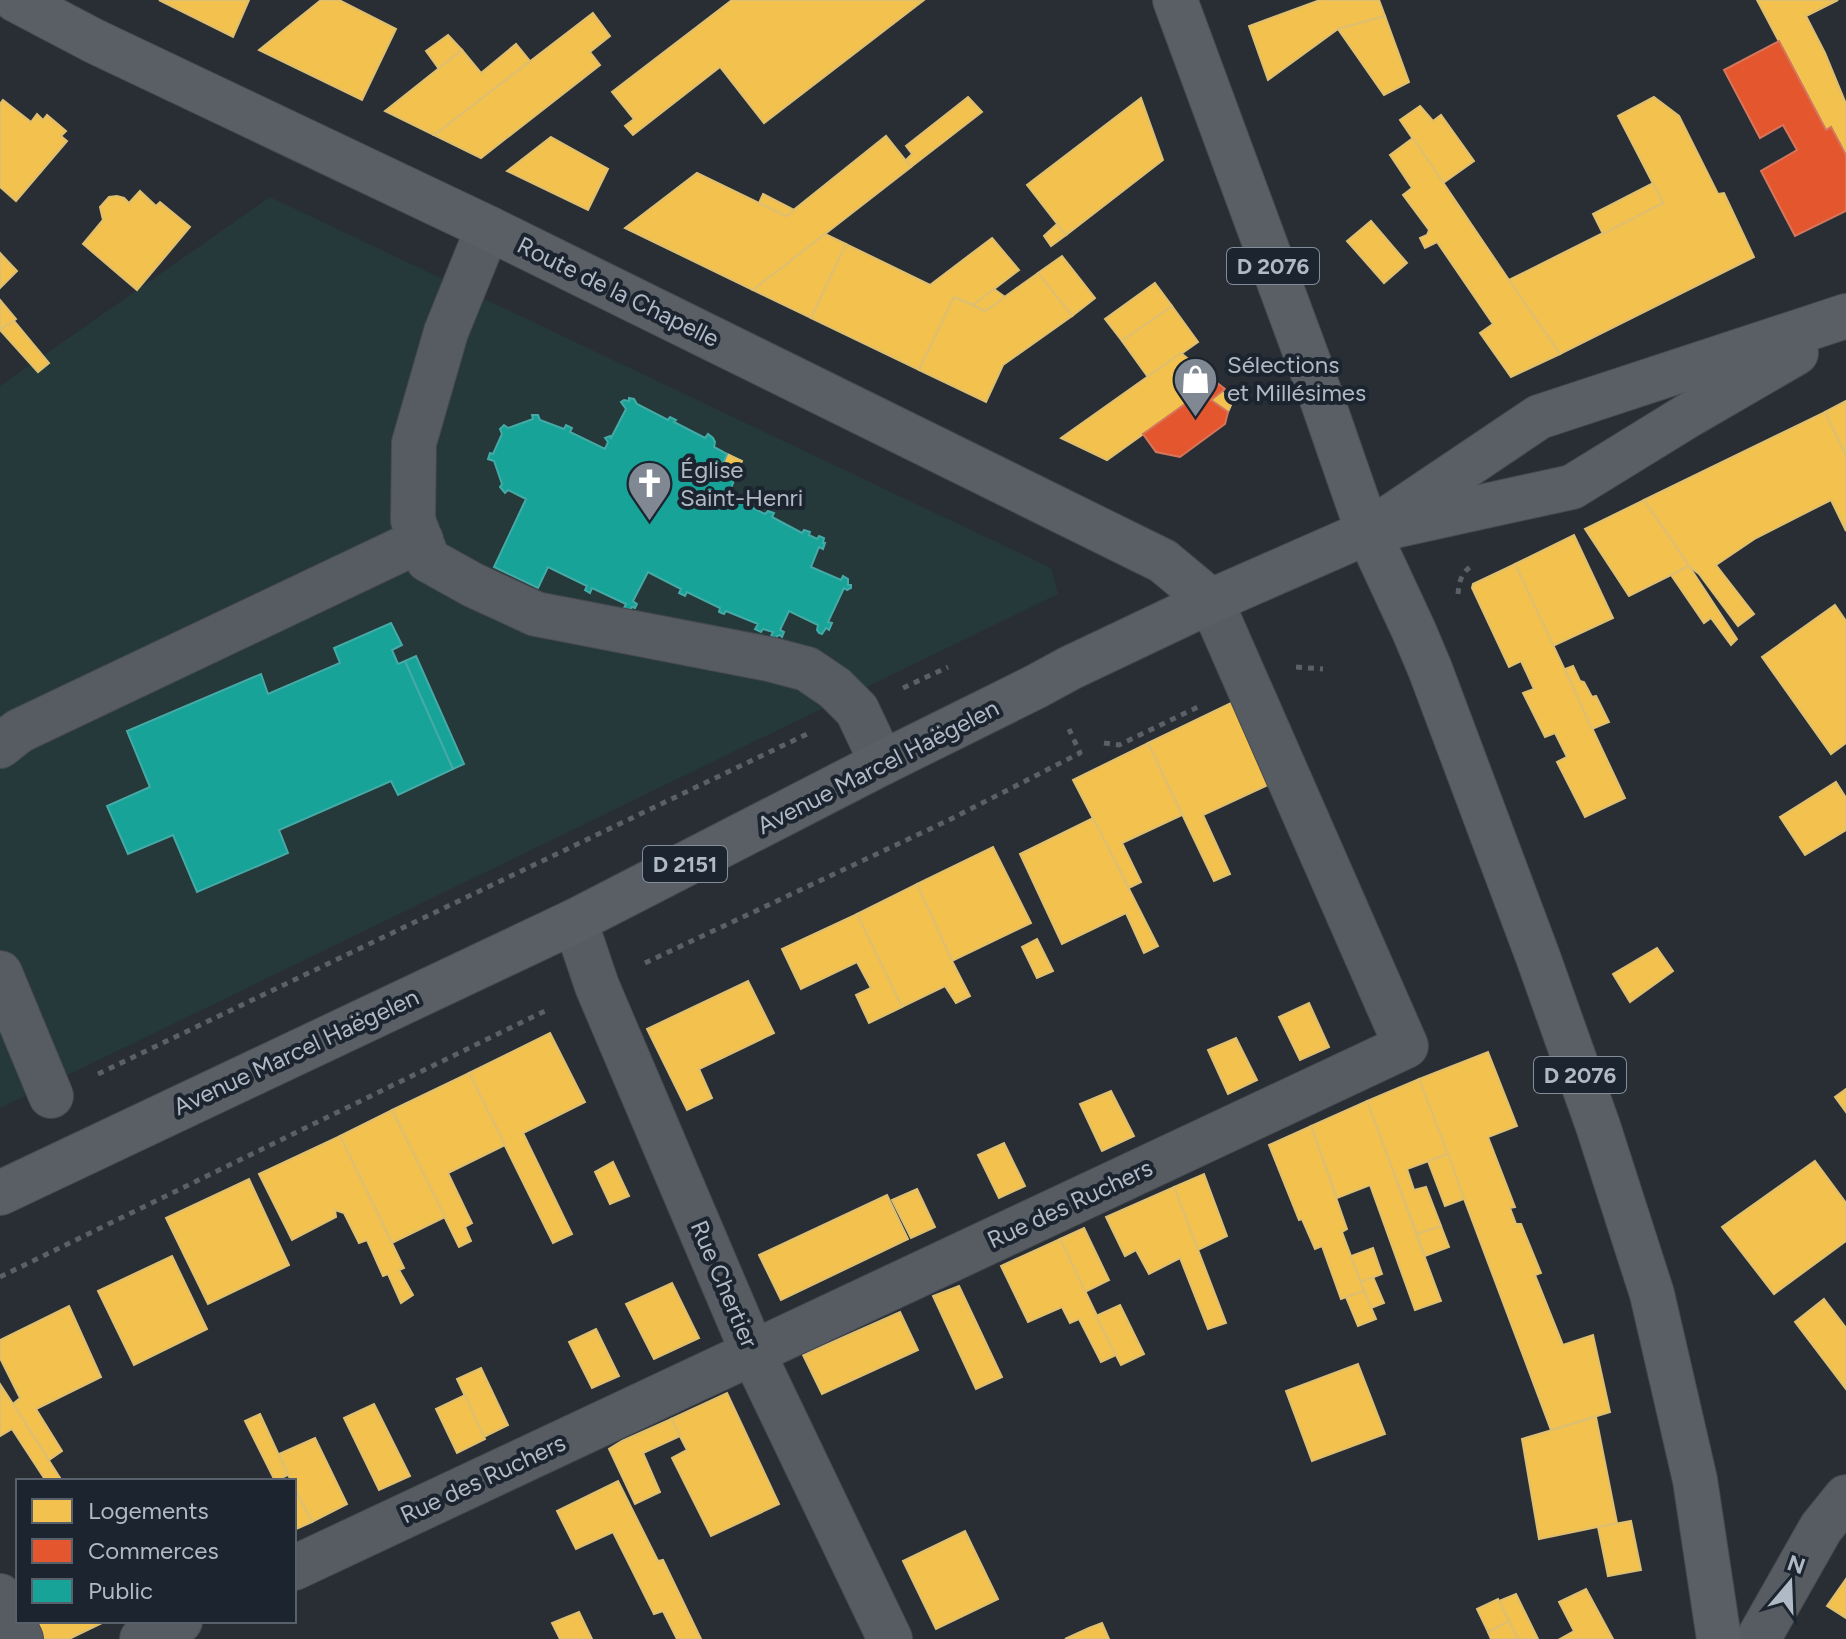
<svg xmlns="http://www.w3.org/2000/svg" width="1846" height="1639" font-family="Figtree,sans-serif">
<rect width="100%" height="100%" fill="#282e34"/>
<path fill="#25383a" d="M270,197L1051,568L1058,594L0,1108V386Z"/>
<g fill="#f2c14e" stroke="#debf72" stroke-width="2">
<path d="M159,0H249L233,37Z"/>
<path d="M321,0H339L396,29L362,100L259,50Z"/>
<path d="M732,0H924L764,123L720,67L633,135L625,126L634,119L612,92Z"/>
<path d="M1320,0H1379L1385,16L1338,29L1268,80L1249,26Z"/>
<path d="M1757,0H1838L1806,16L1825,53L1846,104V155L1831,127L1826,130Z"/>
<path d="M593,13L610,36L590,52L600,65L481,158L434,135Z"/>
<path d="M1385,16L1409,82L1384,95L1338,29Z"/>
<path d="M448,35L462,50L439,69L426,51Z"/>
<path d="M516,44L530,61L434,135L385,111L462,50L481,73Z"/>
<path d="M968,97L982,112L911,167L905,161L912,154L906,146Z"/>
<path d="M1654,97L1679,116L1718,194L1724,193L1754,257L1560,354L1509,280L1663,203L1618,116Z"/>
<path d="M1141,98L1163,160L1066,235L1027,185Z"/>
<path d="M3,100L31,122L37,114L43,120L47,115L66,131L61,136L67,141L16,201L0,187V104Z"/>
<path d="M1420,106L1433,121L1441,115L1474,161L1443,183L1400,120Z"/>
<path d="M886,136L911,167L753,290L625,228L697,173L786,216Z"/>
<path d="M551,137L608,169L588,210L507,171Z"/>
<path d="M1413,138L1509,280L1560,354L1511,377L1480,333L1493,324L1437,242L1425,248L1420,238L1427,235L1429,230L1403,195L1412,188L1390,155Z"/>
<path d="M1653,183L1663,203L1603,234L1593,214Z"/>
<path d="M140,191L156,206L160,202L190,227L137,290L83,244L103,220L100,207L109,197L117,196L124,198L129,203Z"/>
<path d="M763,194L794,210L786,216L759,203Z"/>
<path d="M1371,221L1407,263L1384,283L1347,241Z"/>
<path d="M1057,224L1066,235L1051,246L1044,236Z"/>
<path d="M825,234L846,244L811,318L753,290Z"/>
<path d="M992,238L1019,270L973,305L954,297L919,370L811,318L846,244L930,285Z"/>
<path d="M0,253L17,271L0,288Z"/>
<path d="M1062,256L1095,298L1072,316L1038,273Z"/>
<path d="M1038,273L1072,316L1003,365L986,402L919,370L954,297L985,311Z"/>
<path d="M1155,283L1172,306L1122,341L1105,319Z"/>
<path d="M994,289L1005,297L985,311L973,305Z"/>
<path d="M0,300L16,319L0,330Z"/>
<path d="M1172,306L1198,342L1148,377L1122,341Z"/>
<path d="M14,321L49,363L38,372L0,330Z"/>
<path d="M1181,353L1216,382L1107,460L1061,438Z"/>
<path d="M1222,391L1231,405L1228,412L1211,400Z"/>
<path d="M1846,401V456L1825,412Z"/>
<path d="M1825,412L1846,456V531L1831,500L1756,538L1716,565L1754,614L1738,626L1699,574L1689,566L1644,500Z"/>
<path d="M727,454L742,461L734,480L719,473Z"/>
<path d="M1644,500L1689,566L1629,596L1585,529Z"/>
<path d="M1574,535L1613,618L1553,646L1515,564Z"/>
<path d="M1515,564L1625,798L1585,817L1557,762L1567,757L1555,733L1545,737L1523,693L1534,689L1521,661L1509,667L1472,588L1473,584Z"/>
<path d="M1689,566L1737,639L1731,645L1711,618L1704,623L1671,575Z"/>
<path d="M1835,605L1846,621V743L1831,754L1762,657Z"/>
<path d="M1573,666L1580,681L1584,682L1592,697L1596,696L1609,722L1592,729L1565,669Z"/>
<path d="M1233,702L1270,784L1203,815L1230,874L1214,881L1148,743Z"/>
<path d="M1148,743L1182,815L1122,843L1141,882L1129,888L1073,780Z"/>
<path d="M1836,782L1846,798V830L1805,855L1780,817Z"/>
<path d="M1093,818L1158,946L1144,953L1126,913L1062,944L1020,854Z"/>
<path d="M993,847L1031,923L952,961L917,884Z"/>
<path d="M917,884L952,961L970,996L956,1003L945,986L902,1007L857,914Z"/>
<path d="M857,914L902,1007L869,1023L856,995L871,988L857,962L801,989L782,949Z"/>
<path d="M1037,939L1053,971L1037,978L1022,947Z"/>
<path d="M1657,948L1673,971L1630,1002L1613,974Z"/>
<path d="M748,981L774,1033L699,1069L712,1098L687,1110L647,1029Z"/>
<path d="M1309,1003L1329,1047L1300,1060L1279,1017Z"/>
<path d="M550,1033L585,1102L523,1133L572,1234L553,1243L469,1073Z"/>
<path d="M1236,1038L1257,1080L1228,1094L1208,1050Z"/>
<path d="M1488,1052L1517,1126L1488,1137L1515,1207L1510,1208L1516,1224H1521L1541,1273L1535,1275L1563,1345L1593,1335L1610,1412L1551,1430L1419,1079Z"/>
<path d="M469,1073L505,1145L448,1173L472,1223L465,1227L471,1241L459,1247L392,1110Z"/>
<path d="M1419,1079L1448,1154L1407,1169L1414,1190L1426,1187L1441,1226L1417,1234L1367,1101Z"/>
<path d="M1846,1089V1112L1835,1097Z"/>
<path d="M1111,1091L1134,1136L1102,1151L1080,1104Z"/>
<path d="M1367,1101L1441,1301L1415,1310L1370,1185L1337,1198L1311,1126Z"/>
<path d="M392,1110L445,1217L392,1243L340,1136Z"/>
<path d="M1311,1126L1347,1229L1342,1232L1364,1291L1341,1299L1322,1246L1315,1249L1302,1219L1299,1220L1269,1145Z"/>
<path d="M340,1136L404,1268L399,1270L413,1295L401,1303L388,1274L383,1276L367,1240L359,1243L344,1213L335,1210L336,1217L292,1240L259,1174Z"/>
<path d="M1004,1143L1025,1186L999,1198L978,1155Z"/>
<path d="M1448,1154L1464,1199L1445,1206L1428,1161Z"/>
<path d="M1815,1161L1846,1203V1241L1774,1294L1722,1227Z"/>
<path d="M613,1162L629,1196L610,1204L595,1172Z"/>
<path d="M1204,1174L1227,1236L1198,1250L1174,1187Z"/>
<path d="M249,1179L289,1265L208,1304L166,1218Z"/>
<path d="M1174,1187L1226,1323L1208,1329L1180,1258L1149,1274L1136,1250L1125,1256L1106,1217Z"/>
<path d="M917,1189L935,1227L911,1238L892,1200Z"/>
<path d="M887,1195L908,1239L781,1300L759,1255Z"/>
<path d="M1441,1226L1449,1247L1425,1256L1417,1234Z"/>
<path d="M1084,1228L1109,1280L1085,1292L1060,1239Z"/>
<path d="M1060,1239L1116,1355L1101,1362L1079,1319L1070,1323L1062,1307L1028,1322L1001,1266Z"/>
<path d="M1373,1248L1382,1274L1361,1282L1351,1256Z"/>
<path d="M172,1256L207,1329L134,1365L98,1291Z"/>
<path d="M1373,1277L1384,1303L1371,1308L1361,1282Z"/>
<path d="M672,1283L699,1338L654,1359L626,1304Z"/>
<path d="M959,1286L1002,1377L976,1389L933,1296Z"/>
<path d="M1364,1291L1376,1319L1358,1326L1346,1297Z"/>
<path d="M1824,1299L1846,1328V1389L1795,1322Z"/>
<path d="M1120,1305L1144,1354L1121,1365L1096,1316Z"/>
<path d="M69,1306L101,1377L36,1409L62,1451L49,1460L13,1404L20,1398L0,1358V1340Z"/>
<path d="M900,1312L918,1350L822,1394L803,1355Z"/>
<path d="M596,1329L619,1376L592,1388L569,1342Z"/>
<path d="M1358,1364L1385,1434L1312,1461L1286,1391Z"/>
<path d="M481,1368L508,1425L484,1437L457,1379Z"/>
<path d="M0,1384L13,1404L62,1481H46L12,1429L0,1436Z"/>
<path d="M727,1393L779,1504L711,1536L672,1458L687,1450L671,1419Z"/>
<path d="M465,1395L485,1439L457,1453L436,1409Z"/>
<path d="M374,1404L410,1476L379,1490L344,1418Z"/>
<path d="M260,1414L288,1475L275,1481L245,1421Z"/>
<path d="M1596,1417L1617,1523L1539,1539L1522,1439Z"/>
<path d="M671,1419L680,1436L643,1453L660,1492L635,1504L609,1449L622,1441Z"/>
<path d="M315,1438L347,1504L312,1522L294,1487V1481H291L279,1454Z"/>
<path d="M618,1481L658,1561L663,1560L701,1639H677L663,1611L654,1614L613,1532L576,1549L557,1511Z"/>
<path d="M294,1487L312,1522L294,1530Z"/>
<path d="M1631,1521L1641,1570L1608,1576L1598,1527Z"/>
<path d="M965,1531L998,1599L936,1629L903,1561Z"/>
<path d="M1846,1579V1618L1827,1606Z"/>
<path d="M1586,1589L1613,1639H1560L1574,1631L1559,1602Z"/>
<path d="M1516,1594L1538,1639H1518L1499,1601Z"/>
<path d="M1498,1599L1509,1621L1488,1632L1477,1609Z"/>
<path d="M579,1612L592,1639H560L552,1623Z"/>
<path d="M30,1621H106L69,1639H41Z"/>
<path d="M1509,1621L1518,1639H1491L1488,1632Z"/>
<path d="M1102,1623L1109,1639H1065L1089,1628Z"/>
</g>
<g fill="#e4572e" stroke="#d4755c" stroke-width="2">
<path d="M1779,41L1826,130L1831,127L1846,155V211L1795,236L1761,171L1797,150L1783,125L1760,138L1724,70Z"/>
<path d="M1216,382L1225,389L1211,400L1228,412L1225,424L1180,457L1156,452L1143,434Z"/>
</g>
<g fill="#17a398" stroke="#45aaa6" stroke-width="2">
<path d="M629,398L634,399L637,404L668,420L670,417L676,420L674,422L705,438L708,434L713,438L715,442L714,447L727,454L719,473L734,480L730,492L735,495L733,498L765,514L768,511L774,513L772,517L802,533L804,530L810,532L809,535L817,539L819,536L824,538L823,543H825L823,549L819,547L811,567L841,580L843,576L848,579V585H851V588L847,590L844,588L828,622L832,623L829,630L826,628L822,634L819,633L817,630L818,625L789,611L780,630L784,632L782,637L780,635L777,636L776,639L771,636L773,632L763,629L761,632L755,629L758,624L726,611L724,614L719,612L720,608L687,592L685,596L679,593L681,589L648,572L633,601L637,604L635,608L632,607L629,611H626L624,608L626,604L592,588L590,593L585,590L587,586L548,567L538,588L494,567L526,499L508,490L505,493L500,487L502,484L494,461L488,459L490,453L493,454L502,434L500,429L504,425L508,428L533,419L532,415H538L540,420L564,429L566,425L572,428L570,432L605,449L608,442L605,438L610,436L611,438L626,409L621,402L624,400L629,401Z"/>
<path d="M391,623L402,645L392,650L398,664L405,661L453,769L398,795L391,781L279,830L288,853L197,892L173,835L128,854L107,806L150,787L127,731L261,674L268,694L340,663L334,648Z"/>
<path d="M416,656L464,764L453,769L405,661Z"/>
</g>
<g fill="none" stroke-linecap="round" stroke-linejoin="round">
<defs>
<g id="minor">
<path d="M488,228L446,332L414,443L413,520L428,560L473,585L536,614L769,659L807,669L835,688L857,710L882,763"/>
<path d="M0,746L19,731L421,540"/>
<path d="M575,921L597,986L753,1353L890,1639"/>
<path d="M0,973L51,1096"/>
<path d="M294,1568L1406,1046L1211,601"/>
<path d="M0,1596L21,1639"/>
<path d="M142,1639L180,1621"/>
<path d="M1758,1639L1821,1528L1846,1497"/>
</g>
<g id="major">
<path d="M16,0L94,41L488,228L1163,561L1211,601"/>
<path d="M1175,0L1312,371L1368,532L1414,631L1430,669L1538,957L1598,1126L1652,1294L1695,1480L1719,1639"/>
<path d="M1394,526L1572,487L1689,415L1796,353"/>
<path d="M0,1193L575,921L882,763L1035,687L1070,668L1211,601L1368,532L1539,417L1846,316"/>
</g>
</defs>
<use href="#minor" stroke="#464a4f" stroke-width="46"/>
<use href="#major" stroke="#454a51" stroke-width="46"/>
<g stroke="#5a6066" stroke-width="5" stroke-dasharray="6 6" stroke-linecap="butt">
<path d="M1458,594C1459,583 1461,572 1472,566"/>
<path d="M1296,667L1323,669"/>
<path d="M903,688L948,667"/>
<path d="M1104,743L1119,745L1202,705"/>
<path d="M645,963L949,820L1080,753L1069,729"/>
<path d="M98,1074L807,734"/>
<path d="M0,1277L549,1009"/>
</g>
<use href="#minor" stroke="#575c62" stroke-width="44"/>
<use href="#major" stroke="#595f64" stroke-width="44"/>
</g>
<defs>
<symbol id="shop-pin" viewBox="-11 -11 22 30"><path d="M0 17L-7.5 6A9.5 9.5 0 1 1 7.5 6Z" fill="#808993" stroke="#1b242f"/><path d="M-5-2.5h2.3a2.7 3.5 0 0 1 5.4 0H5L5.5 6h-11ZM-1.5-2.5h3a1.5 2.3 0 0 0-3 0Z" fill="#fff"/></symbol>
<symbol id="church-pin" viewBox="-11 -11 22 30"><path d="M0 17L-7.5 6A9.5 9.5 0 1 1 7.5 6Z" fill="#808993" stroke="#1b242f"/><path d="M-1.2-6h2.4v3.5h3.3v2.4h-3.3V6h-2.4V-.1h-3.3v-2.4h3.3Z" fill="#fff"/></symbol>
</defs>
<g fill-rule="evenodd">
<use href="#shop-pin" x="1170" y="354" width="51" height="69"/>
<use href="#church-pin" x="624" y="458" width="51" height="69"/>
</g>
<g text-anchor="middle" stroke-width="8" stroke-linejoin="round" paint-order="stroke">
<g fill="#1b242f" stroke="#838d99" stroke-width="2">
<rect x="1227" y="248" width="92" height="36" rx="6"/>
<rect x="643" y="846" width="84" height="36" rx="6"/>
<rect x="1534" y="1057" width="92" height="36" rx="6"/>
</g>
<g font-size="22" font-weight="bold" fill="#b0bac6">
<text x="1273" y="274">D 2076</text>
<text x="685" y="872">D 2151</text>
<text x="1580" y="1083">D 2076</text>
</g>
<g font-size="24" fill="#b0bac6" stroke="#1b242f">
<text transform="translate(618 292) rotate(26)" y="8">Route de la Chapelle</text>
<text transform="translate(878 767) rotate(-27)" y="8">Avenue Marcel Haëgelen</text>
<text transform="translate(296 1052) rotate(-25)" y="8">Avenue Marcel Haëgelen</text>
<text transform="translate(1070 1204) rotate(-25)" y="8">Rue des Ruchers</text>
<text transform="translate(724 1284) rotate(67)" y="8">Rue Chertier</text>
<text transform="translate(483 1479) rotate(-25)" y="8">Rue des Ruchers</text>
</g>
<g font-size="24" fill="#b0bac6" stroke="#1b242f" text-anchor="start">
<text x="1227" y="373">Sélections<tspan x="1227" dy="28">et Millésimes</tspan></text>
<text x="680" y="478">Église<tspan x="680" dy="28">Saint-Henri</tspan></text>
</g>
</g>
<rect x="16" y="1479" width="280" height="144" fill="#1b242f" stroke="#57606b" stroke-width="2"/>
<rect x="32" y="1499" width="40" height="24" fill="#f2c14e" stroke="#57606b" stroke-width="2"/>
<text x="88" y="1519" font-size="24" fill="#b0bac6">Logements</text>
<rect x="32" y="1539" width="40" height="24" fill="#e4572e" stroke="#57606b" stroke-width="2"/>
<text x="88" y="1559" font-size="24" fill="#b0bac6">Commerces</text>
<rect x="32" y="1579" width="40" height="24" fill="#17a398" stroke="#57606b" stroke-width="2"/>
<text x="88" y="1599" font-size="24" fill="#b0bac6">Public</text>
<g transform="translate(1790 1583) rotate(19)" stroke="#1b242f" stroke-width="6" paint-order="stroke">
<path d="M0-6L14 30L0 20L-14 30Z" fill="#b0bac6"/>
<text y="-12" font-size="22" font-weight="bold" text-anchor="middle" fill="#b0bac6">N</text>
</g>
</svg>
